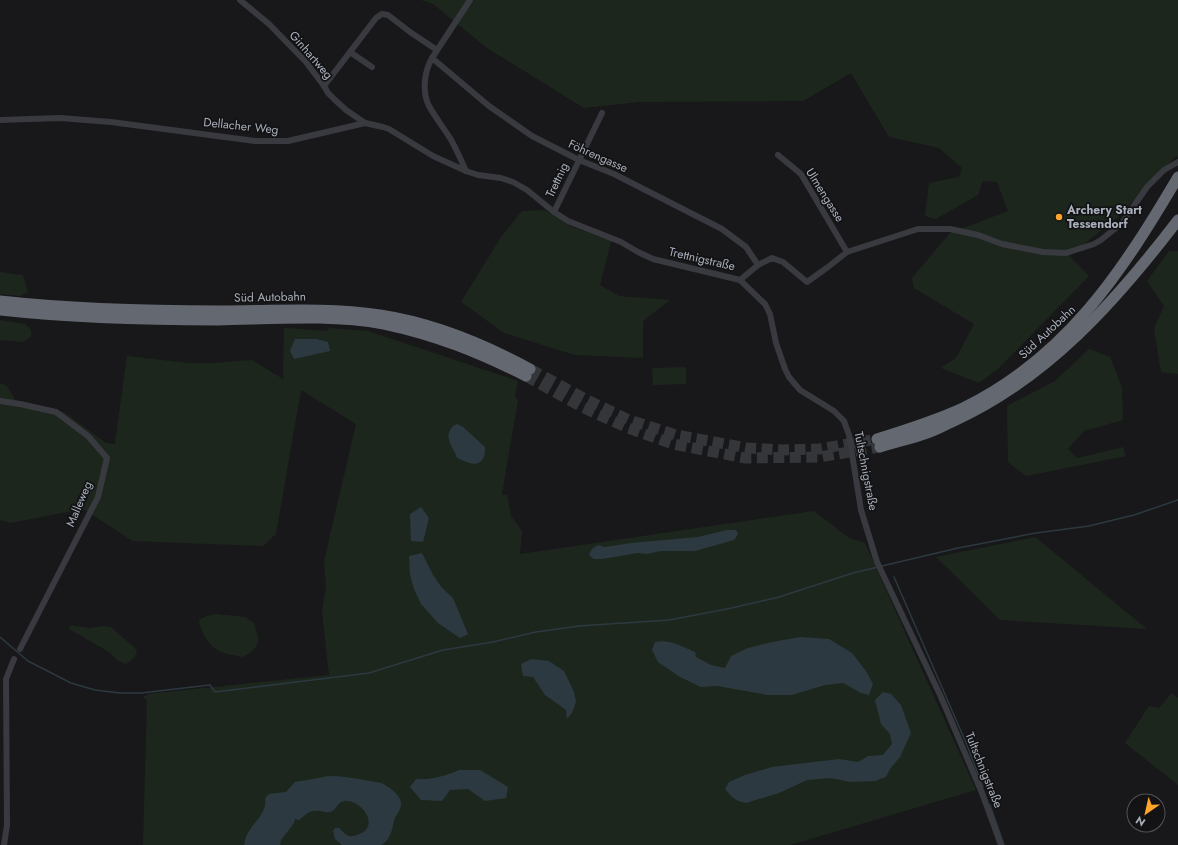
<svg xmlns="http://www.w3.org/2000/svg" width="1178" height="845" font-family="Jost,sans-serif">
<rect width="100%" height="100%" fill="#18181a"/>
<g fill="#1d261d">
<path d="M421,0H1178V158L1176,156L1118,217L1069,256L1089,276L999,368L979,383L941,368L956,358L974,324L914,288L912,278L950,233L1008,211L997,182L983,181L978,195L936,219L925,216L929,183L959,177L962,168L939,148L889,137L851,73L803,101L640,102L584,108L487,48L433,4Z"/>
<path d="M545,210L570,226L611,241L600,285L619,296L670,300L643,321V358L575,355L504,333L461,302L501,237L522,211Z"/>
<path d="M1169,251H1178V374L1161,372L1154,329L1164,306L1147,281Z"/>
<path d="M0,272L23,275L28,292L20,296L0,294Z"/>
<path d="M0,320L25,324L31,330V337L23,342L0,340Z"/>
<path d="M284,328L328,331V328L368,331L518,381L515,397L518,400L502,494L503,495H507L511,516L522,531L520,554L814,511L849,538L865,543L976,790L790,845H143L147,701L143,696H147V694L329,675L322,612L326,586L324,561L356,424L301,390L276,534L263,546L133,541L83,509L10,523L0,520V383L7,386L15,400L64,412L106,443L115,444L127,356L189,363H212L252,360L283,379Z"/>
<path d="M1089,349L1110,357L1122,387L1123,420L1084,431L1068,449L1077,458L1123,447L1126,456L1026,476L1008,462L1007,406L1055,381Z"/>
<path d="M686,367V384L653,385L652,368Z"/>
<path d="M1035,537L1147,629L1000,620L936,557Z"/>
<path d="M216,614L245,617L253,622C261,640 261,647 243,657C234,655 223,654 216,649C207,643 200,630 199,620L207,616Z"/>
<path d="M70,625L89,628L103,626L111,627L137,650L135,657L126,664L117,660L109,652L69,629Z"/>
<path d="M1172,693L1178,698V785L1125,743L1149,706L1159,708Z"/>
</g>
<g fill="#2c3940">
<path d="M295,339H316L328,342L330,351L294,359L290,351Z"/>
<path d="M457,424L463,427L485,447C485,453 485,456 482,460C476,468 465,461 457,458C454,446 442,439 453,426Z"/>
<path d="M421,507L429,518L423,542L411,541L410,514Z"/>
<path d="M727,530H736L738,534L734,540L695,551H661L646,554L638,553L602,559H594L591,557L589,554L592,549L598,545L605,547L631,543L698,537Z"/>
<path d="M422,553L433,575L442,588L453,598L468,634L460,638L438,623L421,604L414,589L410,575L409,556Z"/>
<path d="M801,637L829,639L852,653L866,671L873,684L869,695L861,693L843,683L825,685L792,695H768L717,686L701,687L680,677L658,662L652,650L655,642C669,639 683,647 695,652L696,657L711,665L725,668L731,656L748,648L772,642Z"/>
<path d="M531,659L549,661L564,671L574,692L576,702L572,713L567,719L566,710L545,695L533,677L523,676L521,664Z"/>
<path d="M883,692L891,694L901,705L911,733L900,757L890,769L886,777L875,781L851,782L830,778L807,780L779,793L746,803L738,801L731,796L725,789L729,782L745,775L772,767L839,759L858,762L868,756L883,755L892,744L890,734L881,724L875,700Z"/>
<path d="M459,770H480L508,787L506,798L485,801L468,789L450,790L442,801L421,800L410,787L416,779C432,780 445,776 459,770Z"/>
<path d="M328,776C341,776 353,778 365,780C370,781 376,782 381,783C388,786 402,795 401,805C401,811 395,815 394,821C392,830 390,841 381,845H342L335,839L333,831L335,828H339C346,835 348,838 357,835C383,827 360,798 344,801C337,802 336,811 330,812C327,813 324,812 321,811C309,810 308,813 299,820L295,819L294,823L281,840L280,845H244C245,842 245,838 247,835C252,823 268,813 265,798L269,794L286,792L295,782L313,779Z"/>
</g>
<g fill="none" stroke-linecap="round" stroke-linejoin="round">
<g stroke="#2c3940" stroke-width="1.5">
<path d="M882,566L958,548L1036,533L1089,526L1134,515L1178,500"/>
<path d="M894,577L967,745L983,787"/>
<path d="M0,637L28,661L71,683L95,690L120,693H141L210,685L215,692L369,673L443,650L493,642L536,632L579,626L669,620L727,609L779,597L853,573L878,567"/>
<path d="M990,805L1004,845"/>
</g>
<g stroke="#35363a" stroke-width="11" stroke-dasharray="11 5.5" stroke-linecap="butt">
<path d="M530,369L587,400L629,420L676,435L747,448L782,450L819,449L877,439"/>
<path d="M526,376L582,407L628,428L673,444L745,458L819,457L880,447"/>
</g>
<g stroke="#383a40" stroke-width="6">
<path d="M240,0L269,24L306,62L324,86L328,93L334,99L346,110L365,123"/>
<path d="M350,52L372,67"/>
<path d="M432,58L489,106L532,136L579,160L614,174L722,229L746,247L758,265"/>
<path d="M324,86L376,18L382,14L388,15L410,32L437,50"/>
<path d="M0,120L60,118L111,122L255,141H288L365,123L383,127L389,129L433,156L466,171L478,175L501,178L513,182L527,190L554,212L568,221L621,242L638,252L653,259L740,280"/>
<path d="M778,155L801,174L847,252"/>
<path d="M466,171C461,160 456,148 450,138C443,127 435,117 429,106C422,92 424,72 432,58L470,0"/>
<path d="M554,212L602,113"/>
<path d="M740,280L765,304L770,314L776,343L785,369L789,377L800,390L834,411L844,421L849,435L861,510L877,562L941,697L982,793L1001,845"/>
<path d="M740,280L758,265L772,258L783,262L807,282L828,267L847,252L918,229H950L978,235L1002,244L1043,252L1066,253L1094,244L1101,240L1122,223L1147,187L1164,170L1178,162"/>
<path d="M0,401L20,404L56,412L88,436L107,458L98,497L20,649"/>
<path d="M4,845L7,825L6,679L14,659"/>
</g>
<g stroke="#646871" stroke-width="11">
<path d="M0,301C73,309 146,311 220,311C273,311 327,307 380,315C433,323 482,343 530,369"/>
<path d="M0,310C72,318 145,320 218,320C272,319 330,314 384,324C436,335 478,352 526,376"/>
<path d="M877,439C906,430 935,421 963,408C1066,358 1122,272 1178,177"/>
<path d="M880,447C895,442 911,439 927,433C936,430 945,425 954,421C1048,378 1116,301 1178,220"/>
</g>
</g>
<circle fill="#ffa52b" stroke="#131315" stroke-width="1.5" cx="1059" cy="217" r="4"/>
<g text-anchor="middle" stroke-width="3.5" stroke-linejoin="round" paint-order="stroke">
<g font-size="12" fill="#a9b0bb" stroke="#131315">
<text transform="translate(311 55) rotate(49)" y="4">Ginhartweg</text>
<text transform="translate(241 126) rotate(6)" y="4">Dellacher Weg</text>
<text transform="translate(598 156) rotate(24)" y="4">Föhrengasse</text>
<text transform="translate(557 180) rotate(-65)" y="4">Trettnig</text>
<text transform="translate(825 195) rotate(58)" y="4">Ulmengasse</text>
<text transform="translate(702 259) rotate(13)" y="4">Trettnigstraße</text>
<text transform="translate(270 297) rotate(-1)" y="4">Süd Autobahn</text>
<text transform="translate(1047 332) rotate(-43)" y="4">Süd Autobahn</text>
<text transform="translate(866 471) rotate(79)" y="4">Tultschnigstraße</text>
<text transform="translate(79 504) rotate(-67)" y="4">Malleweg</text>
<text transform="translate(984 770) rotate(68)" y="4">Tultschnigstraße</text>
</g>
<g font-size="12" font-weight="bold" fill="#a9b0bb" stroke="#131315" text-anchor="start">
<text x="1067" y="214">Archery Start<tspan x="1067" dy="14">Tessendorf</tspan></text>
</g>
</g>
<g transform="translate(1146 813) rotate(214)"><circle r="19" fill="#131315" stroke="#4f5257"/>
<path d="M0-3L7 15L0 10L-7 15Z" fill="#ffa52b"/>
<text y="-6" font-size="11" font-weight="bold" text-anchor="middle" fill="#a9b0bb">N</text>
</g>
</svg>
